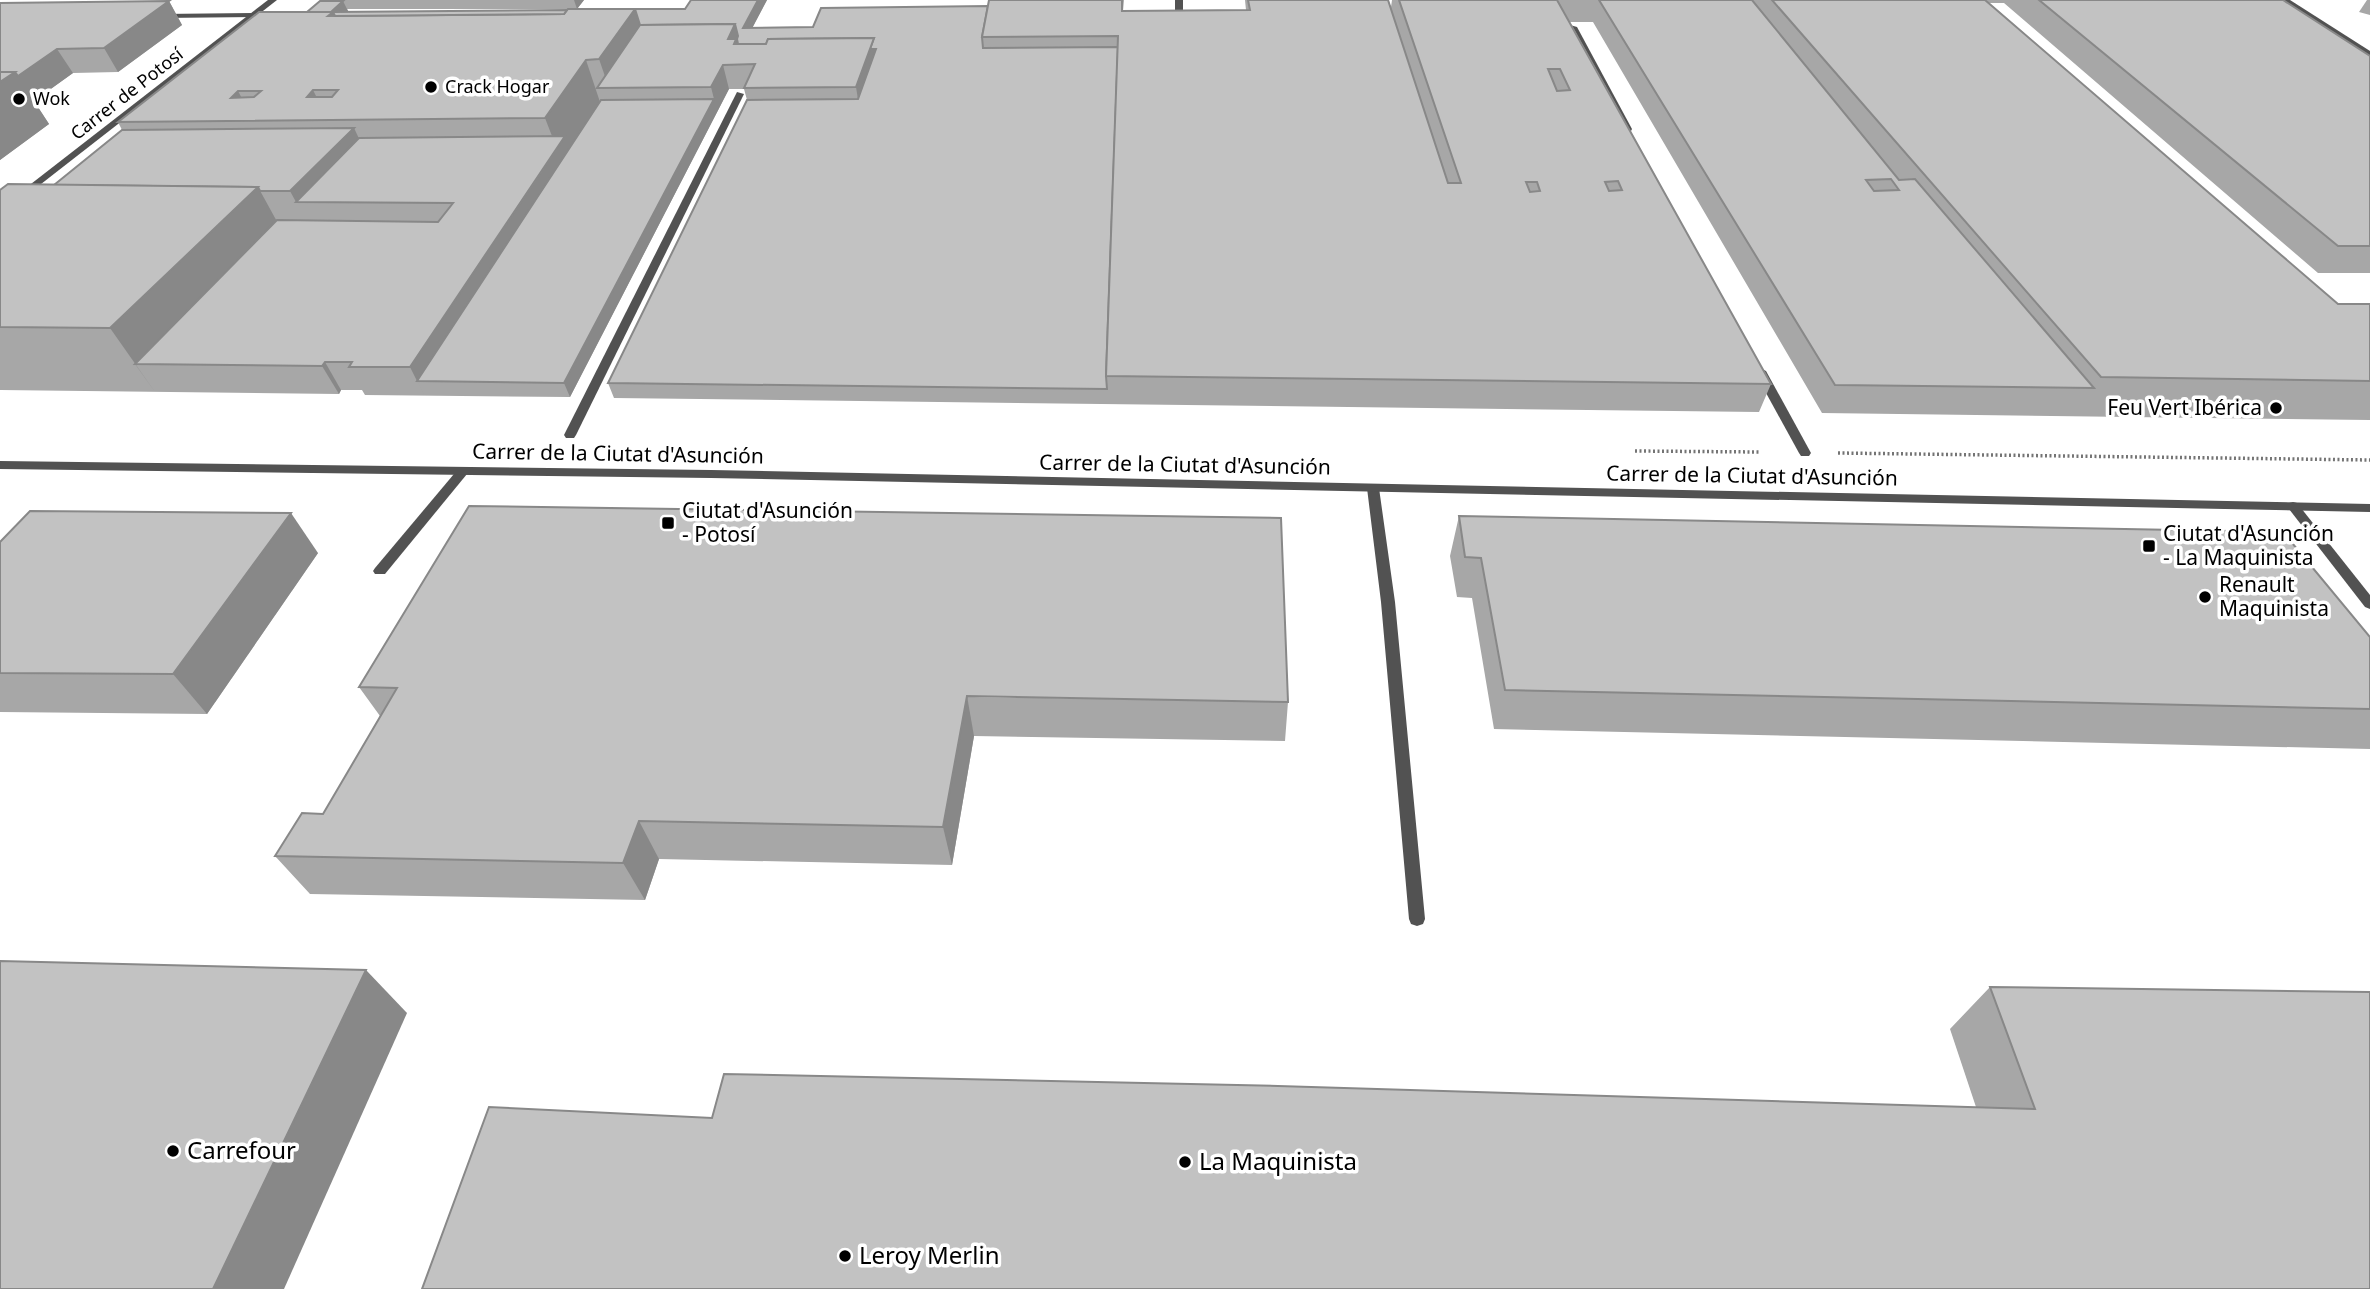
<svg xmlns="http://www.w3.org/2000/svg" width="2370" height="1289" font-family="'Noto Sans',sans-serif">
<rect width="100%" height="100%" fill="#fff"/>
<g fill="none" stroke-linecap="round" stroke-linejoin="round">
<g stroke="#747474" stroke-width="3.5" stroke-dasharray="2 2.5" stroke-linecap="butt">
<path d="M1635,451L1759,452"/>
<path d="M1838,453L2370,460"/>
</g>
<g fill="#525252" fill-rule="evenodd">
<path d="M1175,0H1183V27L1179,29L1175,27Z"/>
<path d="M253,13H256V17L160,18L156,16L160,14Z"/>
<path d="M1570,25L1577,27L1632,129L1631,131L1624,129L1569,27Z"/>
<path d="M737,92L744,94L576,435L574,438H566L564,435Z"/>
<path d="M1760,368L1766,371L1811,453L1809,456H1801L1799,453L1754,371Z"/>
<path d="M463,467L467,468L469,471L467,474L385,574H375L373,571L375,568L459,468Z"/>
<path d="M1373,484L1379,488L1395,602L1425,919L1423,924L1417,926L1411,924L1409,919L1381,602L1367,488Z"/>
<path d="M2293,502L2297,503L2370,595V609L2365,607L2289,509L2287,506L2289,503Z"/>
</g>
<path fill="#525252" fill-rule="evenodd" d="M0,461L711,470L2370,504V512L711,478L0,469Z"/>
<g fill="#525252" fill-rule="evenodd">
<path d="M268,0H277L0,216V208Z"/>
<path d="M2281,0H2290L2370,51V57Z"/>
</g>
</g>
<g fill="#a7a7a7">
<path d="M327,0H584L577,9H347L349,12L685,9L691,0H767L752,28L813,27L988,6L989,0H1124L1123,11L1246,10L1245,0H1388L1391,7L1392,0H2283L2370,56V273H2318L2004,3H1989L2338,304H2370V420L1822,413L1593,22H1570L1771,384L1759,412L614,398L608,383L747,100L744,89H729L570,397L365,395L362,390H341L339,394L0,390V190L54,185L122,130L118,122Z"/>
<path d="M2367,0H2370V15L2359,12Z"/>
<path d="M169,1L182,25L118,72L73,73L34,101L49,124L0,160V3Z"/>
<path d="M1459,516L2370,637V749L1494,729L1472,598L1457,597L1450,556Z"/>
<path d="M0,542L318,553L207,714L0,712Z"/>
<path d="M359,687L1288,702L1285,741L974,736L952,865L659,859L645,900L310,894L275,856L323,814L380,716Z"/>
<path d="M1990,987L2370,1289L712,1118L1976,1107L1950,1029Z"/>
</g>
<g fill="#888">
<path d="M574,0H584L577,9Z"/>
<path d="M758,0H767L746,40L743,28Z"/>
<path d="M169,1L182,25L118,72L104,48Z"/>
<path d="M343,1L349,13L352,52L328,16L331,12Z"/>
<path d="M635,9L647,49L609,88L599,59Z"/>
<path d="M735,24L741,48L731,50L728,39Z"/>
<path d="M874,38L878,62L860,112L856,87Z"/>
<path d="M57,49L73,73L34,101L49,124L0,160V82L15,72Z"/>
<path d="M586,60L600,102L417,381L424,395L410,367L557,149L545,118Z"/>
<path d="M723,65L729,89L570,397L564,383L714,99L711,87Z"/>
<path d="M313,90L328,120L307,97Z"/>
<path d="M238,91L254,121L231,98Z"/>
<path d="M354,128L371,164L296,202L290,191Z"/>
<path d="M258,187L291,247L135,364L155,392L110,328Z"/>
<path d="M325,362L341,390L339,394L322,366Z"/>
<path d="M291,513L318,553L207,714L173,674Z"/>
<path d="M967,696L974,736L952,865L943,827Z"/>
<path d="M639,821L659,859L645,900L623,863Z"/>
<path d="M366,970L407,1013L284,1289H213Z"/>
</g>
<g fill="#c2c2c2" stroke="#888" stroke-width="2" fill-rule="evenodd">
<path d="M691,0H758L743,28L813,27L821,8L988,6L982,37L983,48L1118,47L1106,376L1107,389L608,383L747,100L858,99L876,49H870L874,38L768,39L766,44H738L737,39L738,36L735,24L640,25L635,9H685Z"/>
<path d="M989,0H1122V11L1250,10L1248,0H1388L1448,183H1461L1399,0H1557L1771,384L1106,376L1118,36L982,37ZM1548,69H1560L1570,90L1557,91ZM1618,181L1622,190L1609,191L1605,182ZM1526,182H1537L1540,191L1530,192Z"/>
<path d="M1599,0H1752L1899,180L1915,179L2094,388L1835,385ZM1891,179L1899,190L1874,191L1866,180Z"/>
<path d="M1772,0H1985L2338,304H2370V381L2101,377Z"/>
<path d="M2039,0H2283L2370,56V246H2338Z"/>
<path d="M169,1L104,48L57,49L18,76L15,72H0V3Z"/>
<path d="M320,1H343L331,12H307Z"/>
<path d="M568,9H635L599,59L586,60L545,118L118,122L259,12H333L328,16L564,14ZM313,90H338L332,97H307ZM238,91H261L254,97L231,98Z"/>
<path d="M567,10L564,14L335,16L333,12Z"/>
<path d="M735,24L728,39H736L734,44H766L768,39L874,38L856,87L744,88L755,64L723,65L711,87L597,88L640,25Z"/>
<path d="M0,72H15L0,82Z"/>
<path d="M714,99L564,383L417,381L601,100Z"/>
<path d="M354,128L290,191H260L258,187L54,185L122,130Z"/>
<path d="M565,136L410,367H349L352,362H325L322,366L135,364L277,220L438,222L453,203L296,202L359,138Z"/>
<path d="M8,184L258,187L110,328L0,327V190Z"/>
<path d="M469,506L1281,518L1288,702L967,696L943,827L639,821L623,863L275,856L302,813L323,814L397,688L359,687Z"/>
<path d="M30,511L291,513L173,674L0,673V542Z"/>
<path d="M1459,516L2283,532L2370,637V709L1505,690L1481,558L1465,557Z"/>
<path d="M0,961L366,970L213,1289H0Z"/>
<path d="M1990,987L2370,992V1289H422L489,1107L712,1118L724,1074L1278,1086L2035,1109Z"/>
</g>
<g fill="#000" stroke="#fff" stroke-width="2.5">
<circle cx="431" cy="87" r="7"/>
<circle cx="19" cy="99" r="7"/>
<circle cx="2276" cy="408" r="7"/>
<rect x="661" y="516" width="14" height="14" rx="3.5"/>
<rect x="2142" y="539" width="14" height="14" rx="3.5"/>
<circle cx="2205" cy="597" r="7"/>
<circle cx="173" cy="1151" r="7"/>
<circle cx="1185" cy="1162" r="7"/>
<circle cx="845" cy="1256" r="7"/>
</g>
<g text-anchor="middle" stroke-width="7" stroke-linejoin="round" paint-order="stroke">
<g font-size="18" fill="#000" stroke="#fff" text-anchor="start">
<text x="445" y="93">Crack Hogar</text>
<text x="33" y="105">Wok</text>
</g>
<g font-size="18" fill="#000" stroke="#fff">
<text transform="translate(127 94) rotate(-38)" y="6">Carrer de Potosí</text>
</g>
<g font-size="21" fill="#000" stroke="#fff" text-anchor="start">
<text x="2262" y="415" text-anchor="end">Feu Vert Ibérica</text>
<text x="682" y="518">Ciutat d'Asunción<tspan x="682" dy="24">- Potosí</tspan></text>
<text x="2163" y="541">Ciutat d'Asunción<tspan x="2163" dy="24">- La Maquinista</tspan></text>
<text x="2219" y="592">Renault<tspan x="2219" dy="24">Maquinista</tspan></text>
</g>
<g font-size="21" fill="#000" stroke="#fff">
<text transform="translate(618 454) rotate(1)" y="7">Carrer de la Ciutat d'Asunción</text>
<text transform="translate(1185 465) rotate(1)" y="7">Carrer de la Ciutat d'Asunción</text>
<text transform="translate(1752 476) rotate(1)" y="7">Carrer de la Ciutat d'Asunción</text>
</g>
<g font-size="24" fill="#000" stroke="#fff" text-anchor="start">
<text x="187" y="1159">Carrefour</text>
<text x="1199" y="1170">La Maquinista</text>
<text x="859" y="1264">Leroy Merlin</text>
</g>
</g>
</svg>
